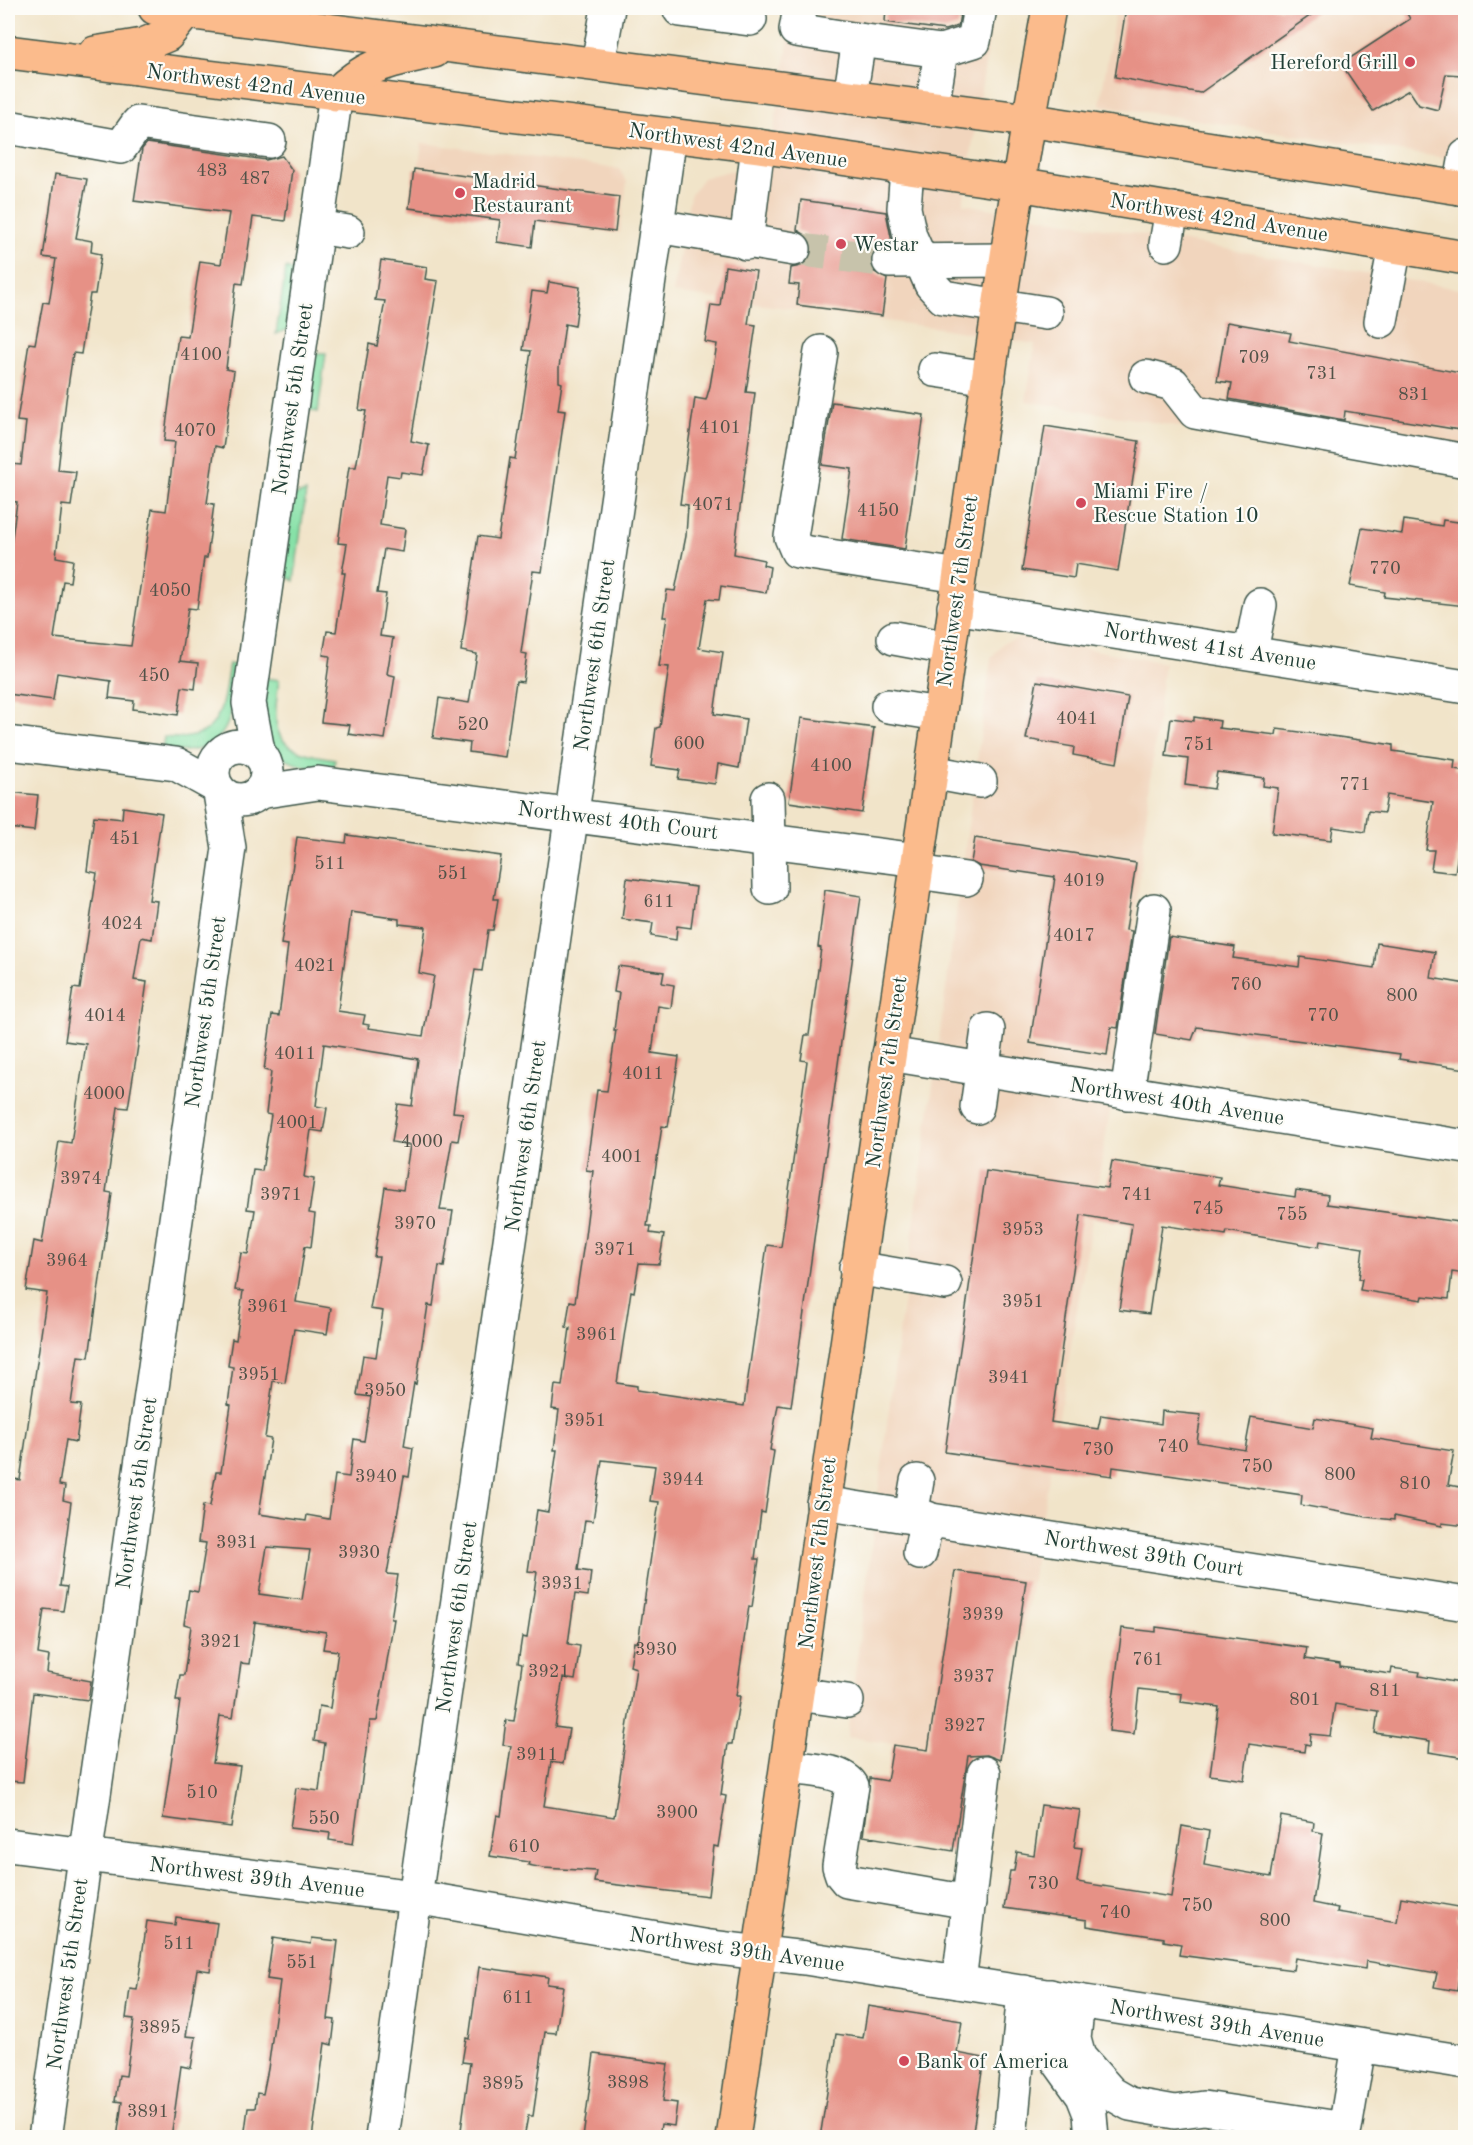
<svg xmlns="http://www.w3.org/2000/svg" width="1473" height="2145" font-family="'Old Standard TT',serif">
<rect width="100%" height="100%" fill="#fdfcf7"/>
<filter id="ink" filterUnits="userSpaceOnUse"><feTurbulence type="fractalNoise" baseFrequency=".0167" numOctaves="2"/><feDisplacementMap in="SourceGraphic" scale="12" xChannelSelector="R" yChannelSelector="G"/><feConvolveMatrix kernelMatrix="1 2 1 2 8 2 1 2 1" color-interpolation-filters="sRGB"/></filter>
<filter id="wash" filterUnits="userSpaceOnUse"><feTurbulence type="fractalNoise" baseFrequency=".008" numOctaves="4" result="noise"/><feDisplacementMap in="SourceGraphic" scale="24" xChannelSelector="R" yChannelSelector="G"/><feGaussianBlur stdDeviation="1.35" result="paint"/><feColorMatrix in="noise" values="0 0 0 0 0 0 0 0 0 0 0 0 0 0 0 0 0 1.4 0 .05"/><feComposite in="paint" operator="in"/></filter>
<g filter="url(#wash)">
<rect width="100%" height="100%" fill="#f1e4c9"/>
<g fill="#f1d5bd">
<path d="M794,8H994L963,204L1465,290V474L1026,401L1035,344L939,328L673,293L690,196L703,178L729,171L766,176Z"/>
<path d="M1116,8H1465V161L1100,105Z"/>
<path d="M422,143L619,169L627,182L620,233L615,232L619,197L418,170Z"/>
<path d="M1023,637L1164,663L1118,1063L1002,1759L847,1737L889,1408L991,658L1003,643Z"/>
</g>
<g fill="#87e1a7" stroke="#538f6e" stroke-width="1.5">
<path d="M286,268L295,272L289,329L276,334Z"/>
<path d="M316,353H326L318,412L304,409L311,356Z"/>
<path d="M306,492L294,581L284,575L292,496Z"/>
<path d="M229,664L238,666C232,720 230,759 162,750L164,737C221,744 222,710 229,664Z"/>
<path d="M264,678L279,680C271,737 274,750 335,759L333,772C263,762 261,744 264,678Z"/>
</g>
<g id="blocks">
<g fill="#e69186" fill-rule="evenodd">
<path d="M886,8H961L958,26L945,30L885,22Z"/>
<path d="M1126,8H1321L1200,93L1115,77Z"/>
<path d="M1404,8H1466V56L1462,75L1446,74L1438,110L1419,105L1409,90L1373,111L1341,64L1410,19Z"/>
<path d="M147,143L266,160L282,156L292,170L285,221L253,217L243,284L236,283L226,369L234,371L223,448L215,446L207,503L214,504L207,558H204L197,609L188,608L180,661L198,663L195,689L182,687L178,715L133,709L134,701L109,698L111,681L57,673L53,700L8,694V566L17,502L8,501V487L11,464L21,465L26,422L17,421L29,343L35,344L43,302L49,303L56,259L43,257L55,174L87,179L76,238L92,241L91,252L101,254L95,294H90L81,354L73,353L66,400L58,470L76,472L71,506L62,505L56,557L73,560L70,582L63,581L54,638L131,646L152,509L166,511L175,442L164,441L178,336L188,337L200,261L221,264L229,213L134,201L142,149Z"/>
<path d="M414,169L619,197L615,232L535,221L532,247L497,242L500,220L409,208Z"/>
<path d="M801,200L886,212L892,242L879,245L873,251L870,261L873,271L887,279L882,316L797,305L799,285L789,284L791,268L801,266L808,261L813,252L811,242L806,235L797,230Z"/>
<path d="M381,260L427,267L425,279L438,281L411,441L429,445L423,475L401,472L400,477L387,475L380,525L405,529L402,552L384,549L377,593L386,594L380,636L393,638L387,674L395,676L385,739L348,734L350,725L321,722L330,656L323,655L327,631L336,632L345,573H342L347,544L338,543L343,506L349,467H356L366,411L359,410L369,344L377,346L385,301L375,300Z"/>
<path d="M725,266L756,271L748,324L756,325L746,392L755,393L734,554L764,560L763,565L770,567L766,593L721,586L719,600L707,599L699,648L723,652L714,714L746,719L739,768L718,764L715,784L678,779L680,770L651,766L656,728L660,727L669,667L659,666L667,617H663L667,590L675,591L686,536L688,505L680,504L687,453L695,398L706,400L710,386L717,344L705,342L711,305L720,306Z"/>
<path d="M549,282L580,287L575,326L565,324L559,368V382L562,383L558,410L565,411L542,572L533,571L521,653L527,654L523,682L516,681L505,757L469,752L470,743L433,738L439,698L469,703L477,654L461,651L478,536L498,539L510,458L515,459L531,351L523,350L532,291L547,293Z"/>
<path d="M1227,322L1291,333L1289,341L1466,374V431L1345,411L1344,420L1229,399L1232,383L1217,381Z"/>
<path d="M832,402L924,415L905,549L842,539L852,469L822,465Z"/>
<path d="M1045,426L1139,441L1118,571L1076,564L1074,578L1022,570Z"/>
<path d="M1404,520L1442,526L1443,520L1466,523V606L1384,597L1385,592L1350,586L1362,528L1402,534Z"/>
<path d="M1037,681L1128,697L1117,763L1073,755L1074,747L1026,739Z"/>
<path d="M1194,717L1220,721L1219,728L1276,735L1277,729L1339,737L1393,745V751L1455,760L1454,769L1466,771V799L1455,873L1431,870L1434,850H1426L1433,802L1387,795L1384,813L1368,811L1365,832L1333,827L1331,840L1272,833L1278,788L1263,786L1264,778L1217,772L1214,789L1185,785L1188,759L1166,756L1171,718L1194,721Z"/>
<path d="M801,718L874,728L862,813L789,802Z"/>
<path d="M8,792L38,795L34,831L8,828Z"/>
<path d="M123,807L162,813L149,900L157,901L152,939L141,937L134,980L147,982L137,1052L128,1108L118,1107L106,1192L112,1193L89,1357L78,1356L71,1404L81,1405L76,1442L66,1440L59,1485L65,1486L63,1500L71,1502L60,1586L67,1587L63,1611L44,1609L38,1654L49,1656L47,1673L91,1681L88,1700L33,1693L23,1782L8,1781V1478L20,1480L47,1293L26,1290L34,1241L42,1243L59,1141L71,1143L86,1044L65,1041L73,988L80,989L97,873L87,871L94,816L122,819Z"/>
<path d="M347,835L501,856L494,899H498L493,930H488L482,971L475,970L462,1048L453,1112L463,1113L458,1141L452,1140L440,1210L453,1211L444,1267L439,1266L433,1306L428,1305L416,1384L414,1383L404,1446L413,1448L409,1477L404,1476L387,1574L398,1575L391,1619H394L377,1721H370L353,1844L329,1840L330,1833L290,1828L296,1788L319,1791L325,1743L314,1741L319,1706L330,1708L338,1651L323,1649L326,1632L255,1622L249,1664L241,1663L233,1718L220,1716L213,1763L240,1766L231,1827L163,1818L180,1701H176L180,1675H184L191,1626L184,1624L189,1590L198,1592L206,1543L198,1542L203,1505L210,1506L216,1472H221L231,1405L228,1404L233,1367L228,1366L232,1339L236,1340L243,1291L235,1290L241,1253L248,1254L255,1210L247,1209L253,1170L262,1171L271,1115L266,1114L271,1072L264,1070L272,1015L279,1016L288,945L281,944L297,837L346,843ZM351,912L399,919V924L426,927L419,973L434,976L423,1036L368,1028L369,1025L363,1024L365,1015L338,1011ZM324,1044L418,1059L412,1106L398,1104L392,1142L410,1145L403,1190L385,1187L374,1257H379L370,1309L383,1311L376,1357L363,1355L357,1395L371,1397L364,1441L354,1439L349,1477L335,1475L329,1519L307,1515L306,1521L259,1514L271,1439L265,1438L273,1381L285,1383L294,1329L327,1334L331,1308L296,1302L305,1246L311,1247L315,1214L309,1213L314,1179L304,1177L311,1130L323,1132L327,1108L316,1106ZM267,1547L310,1550L302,1600L259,1594Z"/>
<path d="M975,838L1136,863L1126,930L1132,931L1118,1028L1111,1027L1107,1055L1030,1043L1055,877L979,866L971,862Z"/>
<path d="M627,878L696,887L691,928L677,926L676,940L651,936L653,923L622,919Z"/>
<path d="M825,890L861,896L791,1407L778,1405L770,1450L774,1451L765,1513L761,1512L755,1559H759L752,1607L749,1606L736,1696H740L732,1744H728L721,1795L726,1796L718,1847L714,1846L708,1896L594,1882L596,1871L543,1868L528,1865L529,1862L490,1856L497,1815L501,1816L511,1746L503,1745L506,1720L514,1721L522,1664L518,1663L522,1637L527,1638L537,1572L528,1571L537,1510L548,1512L557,1450H554L559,1410L552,1409L555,1385L562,1386L570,1328L566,1327L570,1301L575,1302L585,1236L593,1171L586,1170L597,1090L607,1091L616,1030H614L619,993L614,992L618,966L664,972L662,983L674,985L671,1008L658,1006L652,1053L679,1057L668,1127L662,1126L647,1226H651L650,1233L664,1235L659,1264L639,1263L634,1292L631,1291L617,1383L637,1386V1390L744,1406L767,1245L781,1247L807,1061L801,1060L805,1035H809L821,948L818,947ZM602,1460L655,1466L650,1501L659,1502L638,1643L634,1642L630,1666L636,1668L614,1817L544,1806L551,1762L563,1764L569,1729L555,1727L563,1678L575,1680L580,1646L568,1644L575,1594L588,1596L591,1572L578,1570L585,1520L593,1521Z"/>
<path d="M1169,937L1235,947L1233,958L1299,967L1300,957L1374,968L1377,943L1435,952L1431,978L1466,984V1069L1399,1059L1400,1054L1197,1027L1192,1040L1155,1034Z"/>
<path d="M1112,1161L1220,1177L1218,1185L1295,1197L1296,1190L1328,1195L1327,1204L1466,1223V1274L1452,1272L1449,1299L1423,1296L1422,1300L1360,1290L1362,1279H1359L1363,1248L1320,1241L1319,1247L1227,1231L1226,1235L1162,1225L1149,1314L1119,1310L1132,1224L1081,1215L1051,1422L1098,1429L1101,1415L1161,1424L1162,1411L1201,1415L1197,1442L1245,1450L1251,1417L1313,1428L1315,1418L1373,1428L1371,1438L1454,1451L1448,1485L1466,1488V1526L1442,1523V1526L1394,1516V1520L1367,1517L1301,1505L1302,1495L1128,1469L1113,1467L1112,1476L945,1452L986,1171L1107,1188Z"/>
<path d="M955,1571L1026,1581L1000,1760L987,1755L968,1756L953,1851L863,1836L870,1778L887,1781L893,1745L928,1750Z"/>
<path d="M1156,1627L1307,1648L1305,1659L1340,1664V1667L1391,1674L1392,1668L1420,1672L1419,1676L1466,1684V1758L1429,1752L1430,1741L1375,1733L1378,1711L1335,1704L1330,1736L1311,1734L1310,1745L1305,1744L1304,1752L1249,1744L1244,1780L1210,1775L1219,1707L1181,1702L1182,1694L1139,1689L1134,1734L1109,1731L1122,1628L1156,1632Z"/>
<path d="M1041,1805L1080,1810L1074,1847L1082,1848L1077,1882L1171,1897L1182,1826L1209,1831L1204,1865L1271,1877L1281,1816L1314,1822L1313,1831L1323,1833L1313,1903L1338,1908L1337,1912L1397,1922L1401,1897L1459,1907L1457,1921L1466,1922V1956H1462L1457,1991L1434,1987L1437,1973L1366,1961L1365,1969L1295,1958L1293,1970L1179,1955L1181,1944L1164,1941V1938L1087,1926V1920L1004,1908L1010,1871H1014L1017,1852L1034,1855Z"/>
<path d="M176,1917L217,1923L210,1971L197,1969L186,2036L196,2037L191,2068L181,2066L171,2138H117L122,2102L115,2101L119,2075L126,2076L134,2019L126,2018L130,1989L137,1990L147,1921L175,1925Z"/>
<path d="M273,1938L311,1944L312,1938L338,1941L328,2019L335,2020L332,2045L325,2043L312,2138H244L248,2108H255L257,2093L263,2094L268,2069L280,1981L267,1979Z"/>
<path d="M479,1967L548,1977L547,1984L563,1986L556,2033L545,2032L533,2116H528L524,2138H460L470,2063L462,2062L466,2038L469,2039Z"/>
<path d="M868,2006L962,2021L957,2053L984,2058L972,2138H820L836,2034L863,2038Z"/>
<path d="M594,2054L668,2064L663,2101L677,2103L674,2126L661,2124L659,2138H583Z"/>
</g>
</g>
</g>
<g filter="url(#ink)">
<use href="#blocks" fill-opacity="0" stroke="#3e564a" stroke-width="1.5"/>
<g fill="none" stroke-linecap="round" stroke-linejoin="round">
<path stroke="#c7c3ab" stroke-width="33" stroke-dasharray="33 16" stroke-linecap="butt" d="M794,249L889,261"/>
<defs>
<g id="minor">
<path d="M681,8L680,10L750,19"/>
<path d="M800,8L796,30L859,40L850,97"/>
<path d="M859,40L941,51"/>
<path d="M598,64L608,8"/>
<path d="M932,108L941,51L974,41L980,8"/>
<path d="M8,127L121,147L138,123L269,141"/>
<path d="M907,169L904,208L910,236L931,284L943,297L1046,313"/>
<path d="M1460,188L1466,156"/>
<path d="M657,226L794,249"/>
<path d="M318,227L348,232"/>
<path d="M746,243L758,146"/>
<path d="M1166,244L1172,209"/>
<path d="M889,261L1006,260"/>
<path d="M1381,321L1395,246"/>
<path d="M821,352L791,537L797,551L959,576"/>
<path d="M935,370L989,378"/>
<path d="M1146,377L1173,384L1195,412L1466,461"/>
<path d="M954,607L1466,687"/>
<path d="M894,638L948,648"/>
<path d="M1251,651L1260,605"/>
<path d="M888,706L939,714"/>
<path d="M8,743L176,764L214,785"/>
<circle cx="240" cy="773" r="27"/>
<path d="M258,751L249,703L336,94"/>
<path d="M931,772L980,781"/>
<path d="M259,792L318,783L918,860"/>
<path d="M768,799L770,888"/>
<path d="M917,872L966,879"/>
<path d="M889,1054L1466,1147"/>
<path d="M1127,1093L1154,910"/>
<path d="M977,1107L988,1030"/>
<path d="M856,1268L945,1283"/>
<path d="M823,1503L1466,1604"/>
<path d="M911,1516L917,1481"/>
<path d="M920,1553L927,1518"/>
<path d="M798,1694L847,1701"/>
<path d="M787,1767C806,1770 842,1769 852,1786L839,1866L842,1875L847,1881L969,1902"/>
<path d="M8,1845L415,1897L710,1947L805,1958L1466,2062"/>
<path d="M959,1982L984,1773"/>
<path d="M1050,1996L1046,2034L1050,2050L1083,2096L1090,2114L1092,2138"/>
<path d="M1078,2001L1074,2039L1079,2057L1111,2093L1130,2104L1175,2112L1204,2108L1345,2129L1359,2046"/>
<path d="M45,2138L229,848L220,793"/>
<path d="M382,2138L415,1897L670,135"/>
<path d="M1010,2138L1024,1992"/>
</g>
<g id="major">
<path d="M155,8L1028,120L1466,189"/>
<path d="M8,52L758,146L1018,184L1466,258"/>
<path d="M95,53L143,45L167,35L186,12"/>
<path d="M336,94C369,62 391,61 434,51"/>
<path d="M733,2138C794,1716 853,1295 916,874C960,585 996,295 1049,8"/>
</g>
</defs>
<use href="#minor" stroke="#3e564a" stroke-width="36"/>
<use href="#major" stroke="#3e564a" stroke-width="36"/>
<use href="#minor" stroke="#fff" stroke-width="33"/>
<use href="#major" stroke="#fbbb8c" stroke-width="33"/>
</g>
</g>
<g fill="#d1495b" stroke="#fdfcf7" stroke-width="2">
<circle cx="1410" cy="62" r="6"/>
<circle cx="460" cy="193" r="6"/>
<circle cx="841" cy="244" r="6"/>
<circle cx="1081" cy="503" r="6"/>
<circle cx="904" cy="2061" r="6"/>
</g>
<g text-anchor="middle" stroke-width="4.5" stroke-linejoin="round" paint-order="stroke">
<g font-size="18" fill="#515248">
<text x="212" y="176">483</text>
<text x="255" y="184">487</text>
<text x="201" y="360">4100</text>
<text x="1254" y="363">709</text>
<text x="1322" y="379">731</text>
<text x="1414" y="400">831</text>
<text x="720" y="433">4101</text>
<text x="195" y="436">4070</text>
<text x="713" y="510">4071</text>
<text x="878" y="516">4150</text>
<text x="1385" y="574">770</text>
<text x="170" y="596">4050</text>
<text x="154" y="681">450</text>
<text x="1077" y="724">4041</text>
<text x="473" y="730">520</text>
<text x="689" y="749">600</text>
<text x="1199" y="750">751</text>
<text x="831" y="771">4100</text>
<text x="1355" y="790">771</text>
<text x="125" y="844">451</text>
<text x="330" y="869">511</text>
<text x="453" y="879">551</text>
<text x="1084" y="886">4019</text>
<text x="659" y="907">611</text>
<text x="122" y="929">4024</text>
<text x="1074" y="941">4017</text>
<text x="315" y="971">4021</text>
<text x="1246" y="990">760</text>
<text x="1402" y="1001">800</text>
<text x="105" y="1021">4014</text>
<text x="1323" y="1021">770</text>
<text x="295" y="1059">4011</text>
<text x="643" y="1079">4011</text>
<text x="104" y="1099">4000</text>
<text x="297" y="1128">4001</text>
<text x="422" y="1147">4000</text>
<text x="622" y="1162">4001</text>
<text x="81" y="1184">3974</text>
<text x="281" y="1200">3971</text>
<text x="1137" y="1200">741</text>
<text x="1208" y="1214">745</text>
<text x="1292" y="1220">755</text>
<text x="415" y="1229">3970</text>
<text x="1023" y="1235">3953</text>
<text x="615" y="1255">3971</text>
<text x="67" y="1266">3964</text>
<text x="1023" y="1307">3951</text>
<text x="268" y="1312">3961</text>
<text x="597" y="1340">3961</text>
<text x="259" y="1380">3951</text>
<text x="1009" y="1383">3941</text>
<text x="385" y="1396">3950</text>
<text x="585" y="1426">3951</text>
<text x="1173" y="1452">740</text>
<text x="1098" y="1455">730</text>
<text x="1257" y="1472">750</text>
<text x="1340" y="1480">800</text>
<text x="376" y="1482">3940</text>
<text x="683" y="1485">3944</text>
<text x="1415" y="1489">810</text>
<text x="237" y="1548">3931</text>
<text x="359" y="1558">3930</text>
<text x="562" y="1589">3931</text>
<text x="983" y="1620">3939</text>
<text x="221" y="1647">3921</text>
<text x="656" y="1655">3930</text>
<text x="1148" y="1665">761</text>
<text x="549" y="1677">3921</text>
<text x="974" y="1682">3937</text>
<text x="1385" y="1696">811</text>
<text x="1305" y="1705">801</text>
<text x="965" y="1731">3927</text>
<text x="537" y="1760">3911</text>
<text x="202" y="1798">510</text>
<text x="677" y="1818">3900</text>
<text x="324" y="1824">550</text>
<text x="524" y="1852">610</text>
<text x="1043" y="1889">730</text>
<text x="1197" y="1911">750</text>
<text x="1115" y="1918">740</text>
<text x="1275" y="1926">800</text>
<text x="179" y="1949">511</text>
<text x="302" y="1968">551</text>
<text x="518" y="2003">611</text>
<text x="160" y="2033">3895</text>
<text x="628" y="2088">3898</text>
<text x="503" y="2089">3895</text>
<text x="148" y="2117">3891</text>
</g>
<g font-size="21" fill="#1f3d34" stroke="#fdfcf7" text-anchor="start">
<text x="1398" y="69" text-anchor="end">Hereford Grill</text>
<text x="472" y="188">Madrid<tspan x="472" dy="24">Restaurant</tspan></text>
<text x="853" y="251">Westar</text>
<text x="1093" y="498">Miami Fire /<tspan x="1093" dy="24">Rescue Station 10</tspan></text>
<text x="916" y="2068">Bank of America</text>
</g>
<g font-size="21" fill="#1f3d34" stroke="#fdfcf7">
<text transform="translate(256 84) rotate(7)" y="7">Northwest 42nd Avenue</text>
<text transform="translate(738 145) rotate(8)" y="7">Northwest 42nd Avenue</text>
<text transform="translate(1219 217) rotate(9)" y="7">Northwest 42nd Avenue</text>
<text transform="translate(292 399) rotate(-82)" y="7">Northwest 5th Street</text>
<text transform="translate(957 591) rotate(-82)" y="7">Northwest 7th Street</text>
<text transform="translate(1210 646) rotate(9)" y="7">Northwest 41st Avenue</text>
<text transform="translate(594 655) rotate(-82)" y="7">Northwest 6th Street</text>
<text transform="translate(618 820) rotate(7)" y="7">Northwest 40th Court</text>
<text transform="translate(205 1012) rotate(-82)" y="7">Northwest 5th Street</text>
<text transform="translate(886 1072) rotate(-82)" y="7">Northwest 7th Street</text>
<text transform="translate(1177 1101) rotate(9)" y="7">Northwest 40th Avenue</text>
<text transform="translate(525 1136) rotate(-82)" y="7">Northwest 6th Street</text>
<text transform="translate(136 1493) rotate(-82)" y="7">Northwest 5th Street</text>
<text transform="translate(817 1553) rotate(-83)" y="7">Northwest 7th Street</text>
<text transform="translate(1144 1553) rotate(9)" y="7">Northwest 39th Court</text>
<text transform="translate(456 1617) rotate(-82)" y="7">Northwest 6th Street</text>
<text transform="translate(257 1877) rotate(7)" y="7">Northwest 39th Avenue</text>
<text transform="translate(737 1949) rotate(8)" y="7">Northwest 39th Avenue</text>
<text transform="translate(67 1974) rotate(-82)" y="7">Northwest 5th Street</text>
<text transform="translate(1217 2023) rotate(9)" y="7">Northwest 39th Avenue</text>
</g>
</g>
<rect width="1473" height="2145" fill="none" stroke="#fdfcf7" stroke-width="30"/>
</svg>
